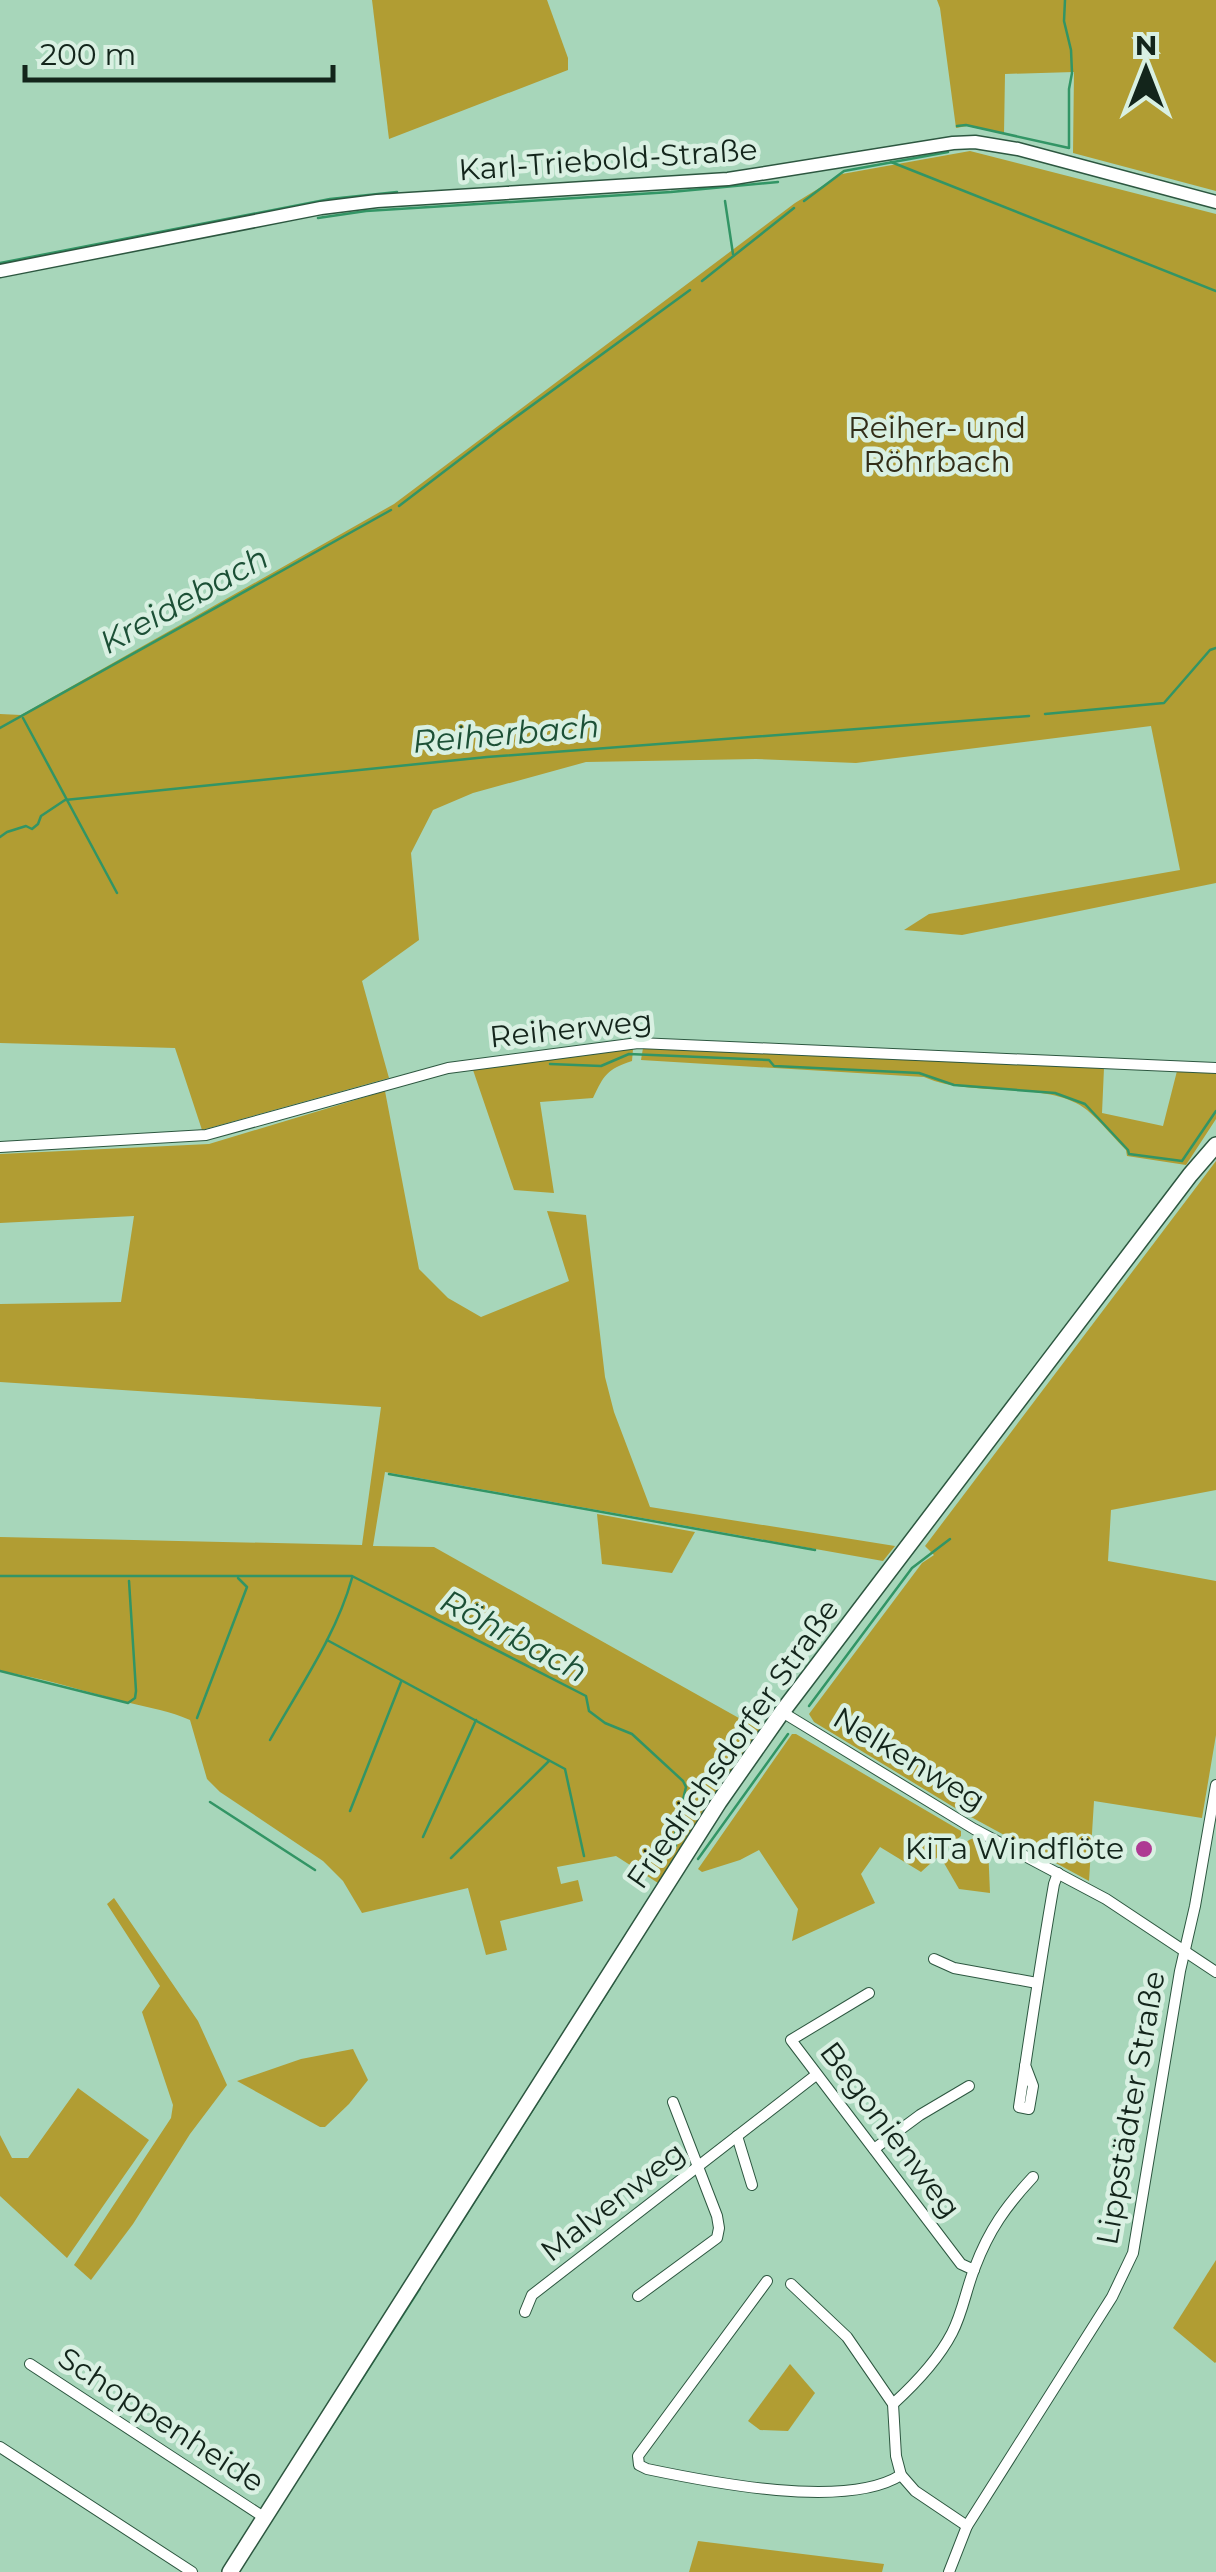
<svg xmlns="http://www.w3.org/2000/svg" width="1216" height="2572" font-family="Montserrat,sans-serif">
<rect width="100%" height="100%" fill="#a7d6ba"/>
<g fill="#b19d33">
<path d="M372,0H547L568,58V70L389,139Z"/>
<path d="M937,0H1216V191L1073,153L1074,72L1005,74L1004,134L967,126L956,128L940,8Z"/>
<path d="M970,151L1216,214V883L962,935L904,930L929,914L1180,870L1151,726L856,763L756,759L586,762L473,793L433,810L411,853L419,940L362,981L389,1078L202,1130L175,1048L0,1043V714L21,715L394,504L795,203L842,174Z"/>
<path d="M643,1048L1104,1068L1102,1113L1163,1126L1177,1071L1216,1073V1119L1186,1165L1127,1156L1126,1150C1113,1137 1101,1122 1087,1110C1048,1079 973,1099 924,1077L641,1060Z"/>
<path d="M633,1049L632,1061C607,1069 604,1075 593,1098L540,1102L554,1193L514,1190L473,1070Z"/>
<path d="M385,1091L419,1269L448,1298L481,1317L569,1281L547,1211L586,1215L605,1377L614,1412L650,1507L895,1546L883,1561L385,1472L373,1546L434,1547L762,1731L712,1796L658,1883L616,1856L557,1867L561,1884L578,1880L583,1901L500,1921L507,1950L486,1955L468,1888L362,1913L343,1881L323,1861L220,1792L207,1779L190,1720C170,1711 150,1708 130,1703C86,1692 44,1678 0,1671V1537L362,1545L381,1407L0,1382V1304L121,1302L134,1216L0,1223V1154L209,1144Z"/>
<path d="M1216,1161V1490L1111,1510L1108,1561L1216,1581V1735L1202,1818L1094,1801L1089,1881L960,1811L814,1722L809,1714L922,1563L934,1555L925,1546Z"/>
<path d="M597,1514L695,1532L672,1573L602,1564Z"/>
<path d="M792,1734H796L961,1831V1836L921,1872L880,1847L861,1874L875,1903L792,1941L798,1909L759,1850L740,1860L702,1872L698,1869Z"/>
<path d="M974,1838L988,1846L990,1893L959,1889L944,1863L969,1840Z"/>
<path d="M114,1898L198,2021L227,2085L190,2134L133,2224L91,2280L74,2265L171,2118L173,2105L142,2012L160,1986L107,1904Z"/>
<path d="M353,2049L368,2080L349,2104L325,2127H320L237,2081L301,2059Z"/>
<path d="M78,2088L149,2140L67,2258L0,2196V2135L12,2158H28Z"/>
<path d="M1216,2260V2362L1215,2363L1173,2328Z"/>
<path d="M790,2364L815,2393L788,2431L760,2430L748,2421Z"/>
<path d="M698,2541L884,2564L882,2572H689Z"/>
</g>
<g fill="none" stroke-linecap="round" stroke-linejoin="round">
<g stroke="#329565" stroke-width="2.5">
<path d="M957,126L966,125L1069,148V89L1072,73L1071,50L1064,21L1065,0"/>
<path d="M891,162L1216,291"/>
<path d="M725,201L733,254"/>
<path d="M804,201L844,171L948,152"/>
<path d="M318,218L366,211L671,192L778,182"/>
<path d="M0,263L330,199L397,192"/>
<path d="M702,281L794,208"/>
<path d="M399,506L501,428L690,290"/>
<path d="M1045,714L1164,703L1210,650L1216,648"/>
<path d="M23,718L117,893"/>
<path d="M0,728L391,510"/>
<path d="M0,837L7,832L26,826L32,829L38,824L41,816L65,800L487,757L1029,716"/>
<path d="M550,1064L601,1066L629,1054L769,1060L774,1066L919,1073L954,1085L1055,1093L1085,1104L1128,1150L1129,1154L1182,1161L1216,1111"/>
<path d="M389,1474L815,1550"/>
<path d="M0,1576H352L586,1696L589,1711L605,1723L632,1734L683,1781L686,1787L675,1834L676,1846"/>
<path d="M327,1640L565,1769L584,1856"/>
<path d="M0,1671L128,1703L135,1698L136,1691L129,1581"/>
<path d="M809,1706L912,1568L950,1539"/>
<path d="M197,1718L247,1587L238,1578"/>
<path d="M270,1740C299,1688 336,1636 352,1578"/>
<path d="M210,1802L315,1870"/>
<path d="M350,1811L401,1682"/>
<path d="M423,1837L476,1720"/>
<path d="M451,1858L549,1761"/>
<path d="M698,1859L788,1734"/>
<path d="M438,2259L615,1980"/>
<path d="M312,2457L420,2288"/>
</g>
<defs>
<g id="minor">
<path d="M0,1147L206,1135L448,1068L638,1043L1216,1068"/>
<path d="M782,1712L974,1829L1106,1899L1216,1972"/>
<path d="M934,1959L954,1968L1037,1983"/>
<path d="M869,1993L791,2040L961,2264L974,2270"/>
<path d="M1025,2065L1033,2086L1029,2109L1019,2107C1030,2033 1041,1958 1054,1884L1058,1873"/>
<path d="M737,2136L752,2185"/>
<path d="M874,2149L920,2115L969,2086"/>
<path d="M767,2281L638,2456L639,2465L647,2469C709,2482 846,2510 901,2475"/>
<path d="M791,2284L847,2337L893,2404L896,2456L901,2475L915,2491L967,2526"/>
<path d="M638,2296L717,2238L719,2228L717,2216L673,2102"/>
<path d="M525,2312L532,2295L816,2075"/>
<path d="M30,2364L265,2518"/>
<path d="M893,2404C915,2384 938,2360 952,2333C963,2312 966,2289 975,2267C989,2230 1006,2206 1033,2177"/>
<path d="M0,2447L192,2572"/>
<path d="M949,2572L967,2526L1112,2297L1133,2253L1180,1971L1195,1906L1216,1785"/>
</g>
<path id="tertiary" d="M0,271L321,208L377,201L728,179L953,143L975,142L1018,149L1216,202"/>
<path id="secondary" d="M230,2572L719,1802L782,1712L1190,1175L1216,1145"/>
</defs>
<use href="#minor" stroke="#2d5740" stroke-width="12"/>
<use href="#tertiary" stroke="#2d5740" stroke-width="15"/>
<use href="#secondary" stroke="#2d5740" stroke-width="18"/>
<use href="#minor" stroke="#fff" stroke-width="10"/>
<use href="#tertiary" stroke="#fff" stroke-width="12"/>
<use href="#secondary" stroke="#fff" stroke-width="15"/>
</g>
<circle fill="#ae3a93" stroke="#d9f0e2" stroke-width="4" cx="1144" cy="1849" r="10"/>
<g text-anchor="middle" stroke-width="9" stroke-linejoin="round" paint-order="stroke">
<g font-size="30" fill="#13251b" stroke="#d9f0e2">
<text transform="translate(608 160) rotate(-4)" y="10">Karl-Triebold-Straße</text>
<text transform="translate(571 1029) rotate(-6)" y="10">Reiherweg</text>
<text transform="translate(733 1744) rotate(-55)" y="10">Friedrichsdorfer Straße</text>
<text transform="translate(909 1759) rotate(31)" y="10">Nelkenweg</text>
<text transform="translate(1131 2108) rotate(-80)" y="10">Lippstädter Straße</text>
<text transform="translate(890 2130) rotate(53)" y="10">Begonienweg</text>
<text transform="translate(613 2202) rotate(-38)" y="10">Malvenweg</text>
<text transform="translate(161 2420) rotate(33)" y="10">Schoppenheide</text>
</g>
<g font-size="30" fill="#322d18" stroke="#d9f0e2">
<text x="937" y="438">Reiher- und<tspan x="937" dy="34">Röhrbach</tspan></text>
</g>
<g font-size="30" fill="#13251b" stroke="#d9f0e2" text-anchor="end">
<text x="1124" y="1859">KiTa Windflöte</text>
</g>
<g font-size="32" font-style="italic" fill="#1c5036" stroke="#d9f0e2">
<text transform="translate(184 600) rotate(-29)" y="11">Kreidebach</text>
<text transform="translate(506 734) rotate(-5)" y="11">Reiherbach</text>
<text transform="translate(514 1636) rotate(28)" y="11">Röhrbach</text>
</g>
</g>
<g transform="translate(1146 70)" stroke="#d9f0e2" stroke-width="8" paint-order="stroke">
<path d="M0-8L18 38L0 25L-18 38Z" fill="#13251b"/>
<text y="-15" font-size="28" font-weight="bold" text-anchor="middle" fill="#13251b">N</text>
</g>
<path d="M25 65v15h308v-15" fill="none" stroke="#13251b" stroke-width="5"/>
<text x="40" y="65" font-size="30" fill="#13251b" stroke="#d9f0e2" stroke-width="8" paint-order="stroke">200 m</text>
</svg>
